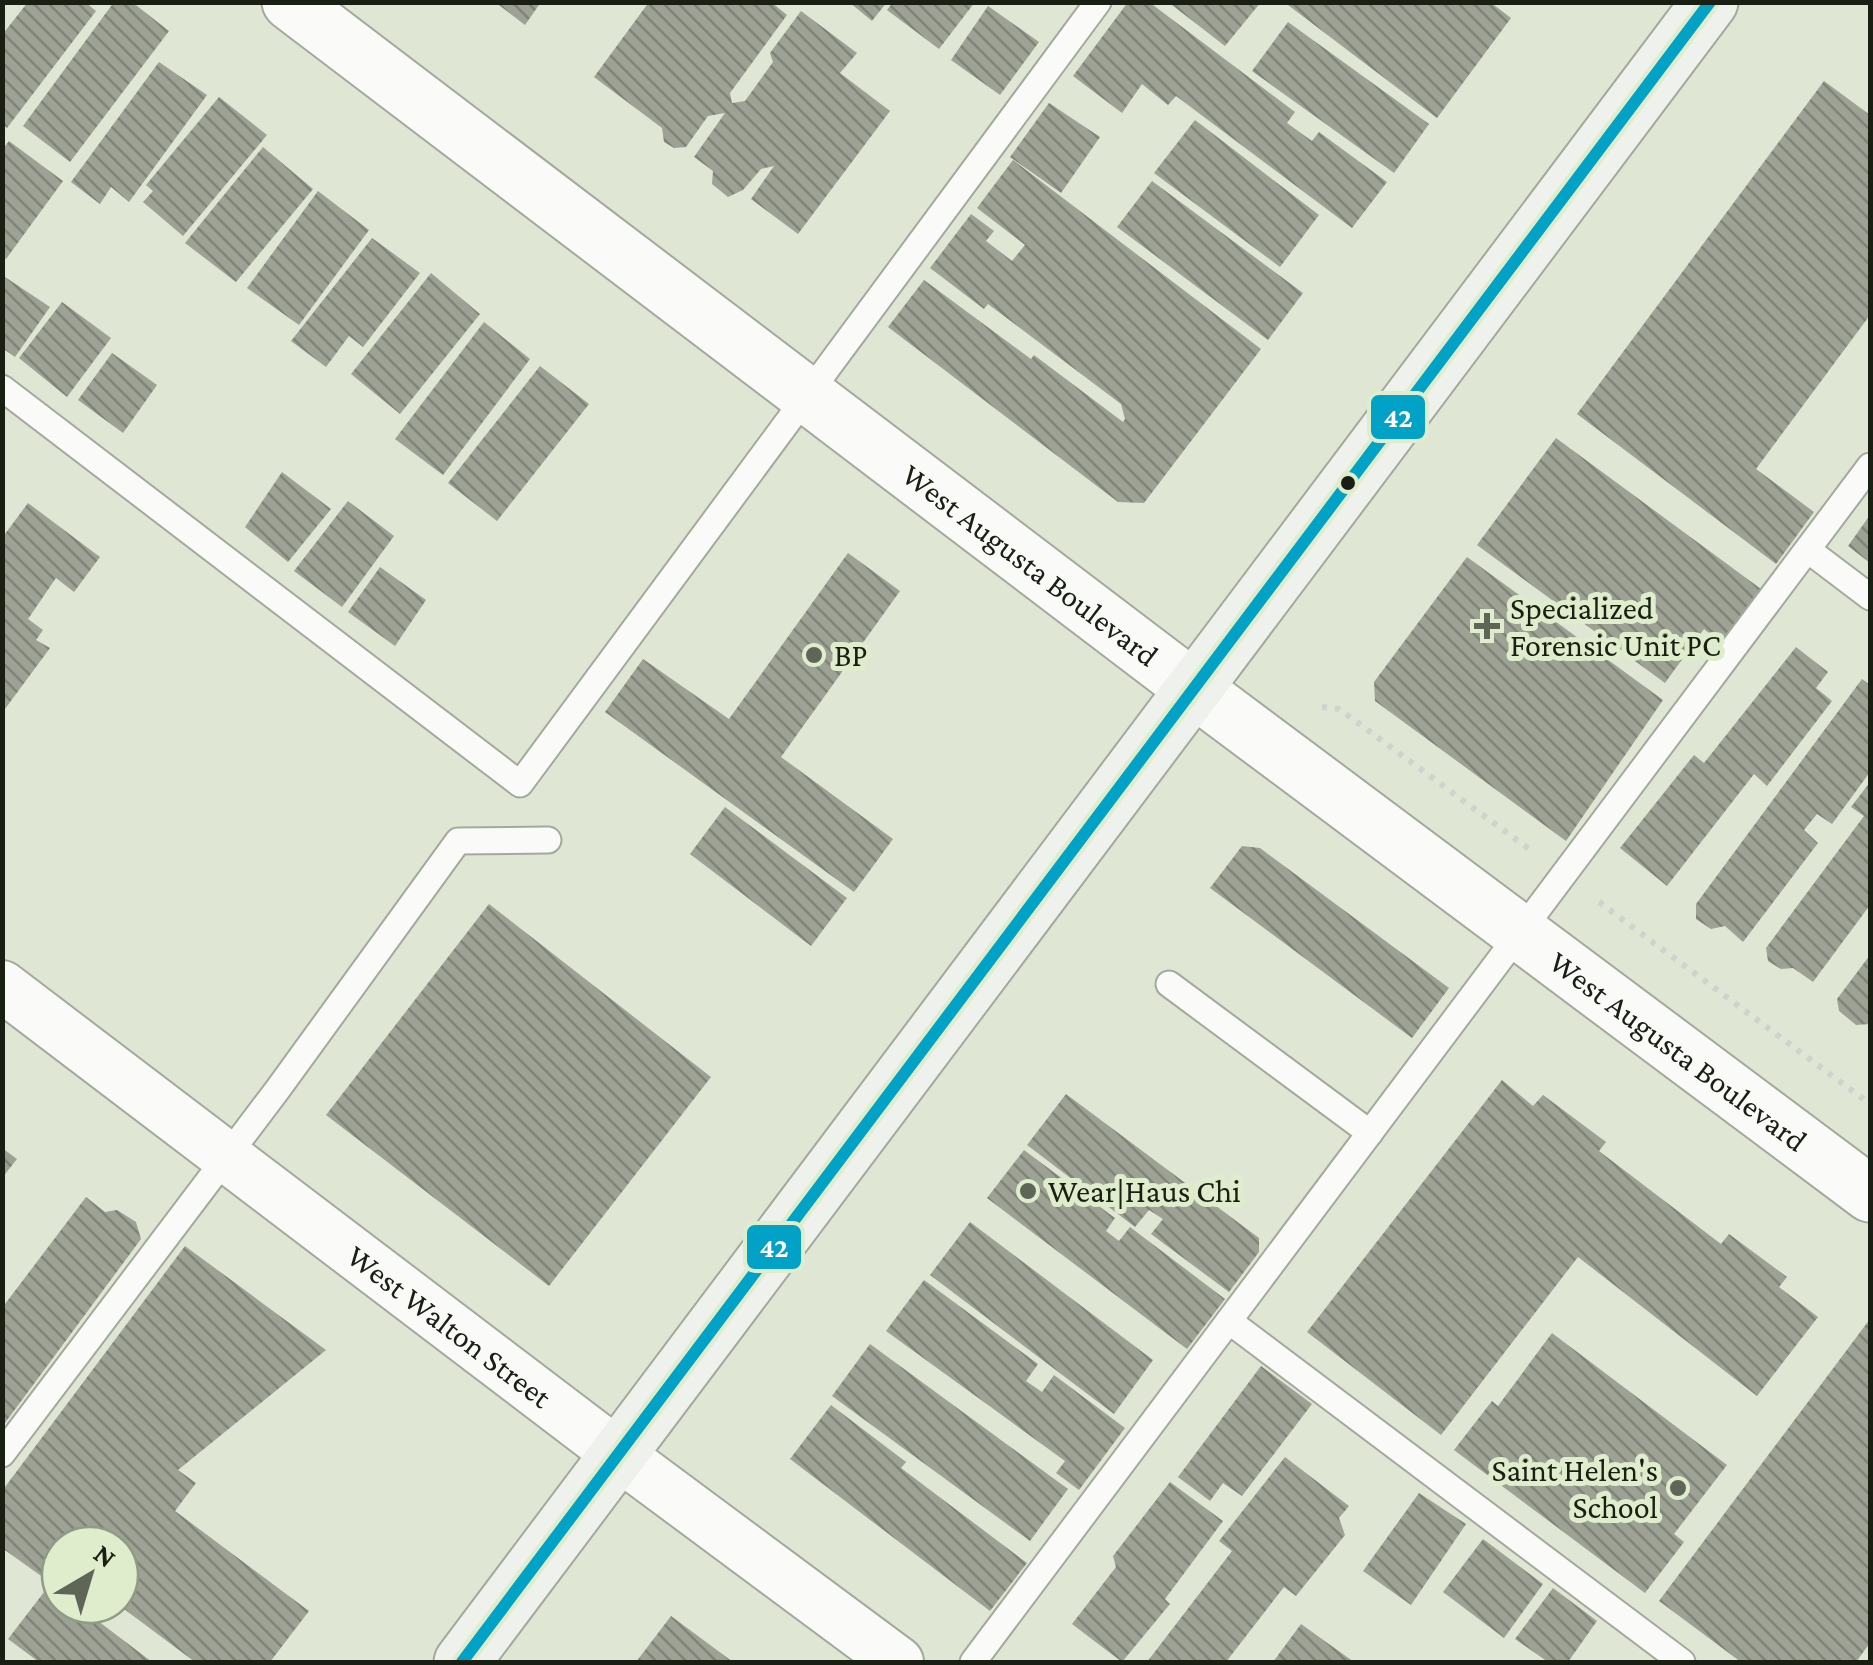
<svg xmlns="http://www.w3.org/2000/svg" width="1873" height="1665" font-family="'Crimson Pro',serif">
<defs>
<pattern id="building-back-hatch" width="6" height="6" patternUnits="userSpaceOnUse" patternTransform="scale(2.5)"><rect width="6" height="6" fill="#9da295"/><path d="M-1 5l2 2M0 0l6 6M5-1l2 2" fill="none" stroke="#7f8378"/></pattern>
</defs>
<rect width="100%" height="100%" fill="#dfe6d4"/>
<g fill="url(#building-back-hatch)">
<path d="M28,2H85L96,11L7,128L2,124V35Z"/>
<path d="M114,2H132L169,31L70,162L23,126Z"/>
<path d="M495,2H541L525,25Z"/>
<path d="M649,2H771L787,15L730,93L732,103L745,101L773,62L770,53L801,11L857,53L840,73L890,111L798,234L751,199L774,166L761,169L743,190L728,197L712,184L713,171L694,157L725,113L708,116L686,147L674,148L664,142L662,128L594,77Z"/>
<path d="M849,2H887L872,21Z"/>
<path d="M893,2H975L939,49L887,10Z"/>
<path d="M1128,2H1149L1295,112L1287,123L1312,141L1319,132L1387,182L1352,228L1176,96L1168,105L1142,84L1122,113L1073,76Z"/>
<path d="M1168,2H1261L1225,46Z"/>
<path d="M1284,2H1490L1511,18L1437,118Z"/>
<path d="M988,6L1039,42L1000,95L951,60Z"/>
<path d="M1288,22L1429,124L1394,173L1252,71Z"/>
<path d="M159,62L207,95L129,202L111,187L100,204L71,182Z"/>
<path d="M1824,81L1870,115V315L1756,469L1814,512L1776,564L1577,414Z"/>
<path d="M219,97L267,135L183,236L143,202L153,191L146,185Z"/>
<path d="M1049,103L1100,137L1061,193L1010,157Z"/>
<path d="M1195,120L1319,215L1280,267L1154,173Z"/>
<path d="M9,141L63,181L6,259L2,256V150Z"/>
<path d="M263,147L313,189L236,282L185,243Z"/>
<path d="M1013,160L1261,349L1144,503L1118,502L888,327L924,280L1031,359L1034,355L1123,422L1125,419L1121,404L988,304L984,309L930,268L971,214L994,231L986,241L1012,261L1025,245L977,208Z"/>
<path d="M1152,181L1303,293L1268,340L1117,227Z"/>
<path d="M318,191L369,230L299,325L247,288Z"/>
<path d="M372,238L420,273L363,347L349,336L326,367L291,341Z"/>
<path d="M431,273L480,314L400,414L351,374Z"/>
<path d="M2,275L50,307L15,357L2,348Z"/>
<path d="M62,302L111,338L67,397L19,358Z"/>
<path d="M484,322L530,359L443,475L395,439Z"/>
<path d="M112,353L157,385L123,433L78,400Z"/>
<path d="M540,366L589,404L497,521L448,483Z"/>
<path d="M1556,438L1761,589L1720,643L1704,629L1665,683L1477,545Z"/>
<path d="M282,472L331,509L288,562L245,527Z"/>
<path d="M348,501L394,536L342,607L294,571Z"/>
<path d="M28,503L100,557L74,592L56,578L28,619L43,630L36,640L50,648L2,713V538Z"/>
<path d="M1870,515V563L1848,546Z"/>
<path d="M848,553L900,591L781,757L893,839L854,892L605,712L643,659L729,719Z"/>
<path d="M1467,557L1663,700L1566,841L1375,701L1374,682Z"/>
<path d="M380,567L426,600L395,646L348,612Z"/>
<path d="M1796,647L1828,672L1816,688L1832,701L1767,786L1754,774L1667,886L1620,848L1694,755L1704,763Z"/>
<path d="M1862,679L1870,685V772L1832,824L1817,814L1804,830L1818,843L1743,942L1725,926L1711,929L1696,919V904Z"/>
<path d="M1870,782V905L1813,982L1793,968L1781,969L1768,961L1766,948L1864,816L1851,807Z"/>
<path d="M725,807L847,898L811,946L690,854Z"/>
<path d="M1242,846L1260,848L1449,988L1412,1038L1210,888Z"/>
<path d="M489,904L711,1077L549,1286L326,1115Z"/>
<path d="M1870,955V1024L1856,1025L1839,1011L1837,999Z"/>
<path d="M1502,1080L1533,1106L1543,1095L1606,1142L1599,1151L1721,1244L1729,1234L1787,1277L1779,1287L1818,1317L1757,1396L1578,1257L1441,1435L1307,1332Z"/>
<path d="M1066,1094L1259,1238V1252L1229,1292L1151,1234L1163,1219L1149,1210L1135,1227L1027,1145Z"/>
<path d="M2,1148L17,1159L2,1178Z"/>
<path d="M1024,1150L1115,1218L1106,1231L1119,1241L1130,1227L1225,1299L1187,1349L987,1198Z"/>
<path d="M86,1197L105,1212L117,1210L136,1222L141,1239L2,1427V1308Z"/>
<path d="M970,1222L1153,1360L1114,1414L930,1275Z"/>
<path d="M185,1246L326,1350L178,1470L196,1483L175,1511L309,1611L270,1662H195L120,1606V1545H60V1605H77L152,1662H39L8,1639L51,1583L2,1548V1491Z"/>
<path d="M924,1280L1038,1364L1026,1381L1042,1392L1054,1375L1125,1428L1079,1490L1056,1473L1065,1461L886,1331Z"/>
<path d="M1870,1319V1643L1856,1662H1741L1659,1601Z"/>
<path d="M1552,1333L1727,1465L1674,1534L1684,1542L1645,1593L1454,1450L1492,1401L1498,1406Z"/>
<path d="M870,1344L1068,1489L1030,1541L832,1396Z"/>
<path d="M1261,1366L1312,1404L1242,1496L1223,1483L1210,1501L1178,1477Z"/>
<path d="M831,1405L906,1462L901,1468L1027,1563L990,1611L790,1459Z"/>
<path d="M1285,1457L1349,1506L1339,1518L1345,1535L1296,1596L1284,1587L1226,1662H1147L1232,1551L1219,1541Z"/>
<path d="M1170,1482L1223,1521L1165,1599L1170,1604L1122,1662L1072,1624L1116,1567L1113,1556Z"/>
<path d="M1419,1493L1466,1524L1411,1605L1363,1571Z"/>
<path d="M1483,1539L1543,1584L1504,1638L1443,1592Z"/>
<path d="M1553,1588L1597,1621L1568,1662H1548L1515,1639Z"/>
<path d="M671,1616L733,1662H636Z"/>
<path d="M1301,1624L1354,1662H1273Z"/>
</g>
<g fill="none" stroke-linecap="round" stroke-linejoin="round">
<defs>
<g id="service">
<path d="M2,388L520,784L1098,2"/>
<path d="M1808,550L1870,597"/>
<path d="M1169,984L1370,1133"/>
<path d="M1229,1321L1682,1662"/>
<path d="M2,1454L278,1089L458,841L548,840"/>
<path d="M973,1662L1870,466"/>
</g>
<g id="minor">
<path id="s1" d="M2,986L619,1455L898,1662"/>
</g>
<g id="tertiary">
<path id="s2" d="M290,2L1194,689L1870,1194"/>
</g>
<path id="secondary" d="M462,1662L1710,2"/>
</defs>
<use href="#service" stroke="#a3a99b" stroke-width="29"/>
<use href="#minor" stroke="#a3a99b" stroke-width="54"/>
<use href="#tertiary" stroke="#a3a99b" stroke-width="59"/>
<use href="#secondary" stroke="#a3a99b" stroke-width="59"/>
<g stroke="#d0d2cc" stroke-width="6" stroke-dasharray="5 8" stroke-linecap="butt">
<path d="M1322,707L1339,709L1529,849"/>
<path d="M1599,902L1870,1104"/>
</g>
<use href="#service" stroke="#fafbf9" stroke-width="25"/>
<use href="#minor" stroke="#fafbf9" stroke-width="50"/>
<use href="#tertiary" stroke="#fafbf9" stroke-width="55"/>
<use href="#secondary" stroke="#eff1ec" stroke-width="55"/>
<defs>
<path id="bus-1" d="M462,1662L1710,2"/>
</defs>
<use href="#bus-1" stroke="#e0edcd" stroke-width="20"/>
<use href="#bus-1" stroke="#01a2c5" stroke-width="12"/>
</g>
<circle fill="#1a1f13" stroke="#e0edcd" stroke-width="4" cx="1348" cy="483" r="9"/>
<g fill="#5f6557" stroke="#e0edcd" stroke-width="4">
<path d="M1482 611h10v10h10v10h-10v10h-10v-10h-10v-10h10z"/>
<circle cx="814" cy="655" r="10"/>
<circle cx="1028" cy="1191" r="10"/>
<circle cx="1678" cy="1488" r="10"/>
</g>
<g text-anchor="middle" stroke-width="10" stroke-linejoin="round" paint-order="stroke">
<g font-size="32" fill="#1a1f13" stroke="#e0edcd">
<text dy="11" stroke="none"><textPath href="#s2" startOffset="930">West Augusta Boulevard</textPath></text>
<text dy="11" stroke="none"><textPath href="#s2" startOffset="1740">West Augusta Boulevard</textPath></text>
<text dy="11" stroke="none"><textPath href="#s1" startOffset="562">West Walton Street</textPath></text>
</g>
<g font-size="32" fill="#1a1f13" stroke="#e0edcd" text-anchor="start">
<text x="1510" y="619">Specialized<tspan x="1510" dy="37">Forensic Unit PC</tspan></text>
<text x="834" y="666">BP</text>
<text x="1048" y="1202">Wear|Haus Chi</text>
<text x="1658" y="1481" text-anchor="end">Saint Helen's<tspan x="1658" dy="37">School</tspan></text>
</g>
</g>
<g stroke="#e0edcd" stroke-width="4">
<rect x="1369" y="393" width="58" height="48" rx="10" fill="#01a2c5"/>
<rect x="745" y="1223" width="58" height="48" rx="10" fill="#01a2c5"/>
</g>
<g font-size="28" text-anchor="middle" font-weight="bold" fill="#fff">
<text x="1398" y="427">42</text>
<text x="774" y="1257">42</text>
</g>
<rect width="1873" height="1665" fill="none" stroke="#1a1f13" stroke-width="10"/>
<g transform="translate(90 1575) rotate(38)"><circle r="48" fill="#e0edcd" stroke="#919b83" stroke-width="2.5"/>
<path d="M0-8L18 38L0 25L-18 38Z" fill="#5f6557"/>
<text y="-15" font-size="28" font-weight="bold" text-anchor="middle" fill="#1a1f13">N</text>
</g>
</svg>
